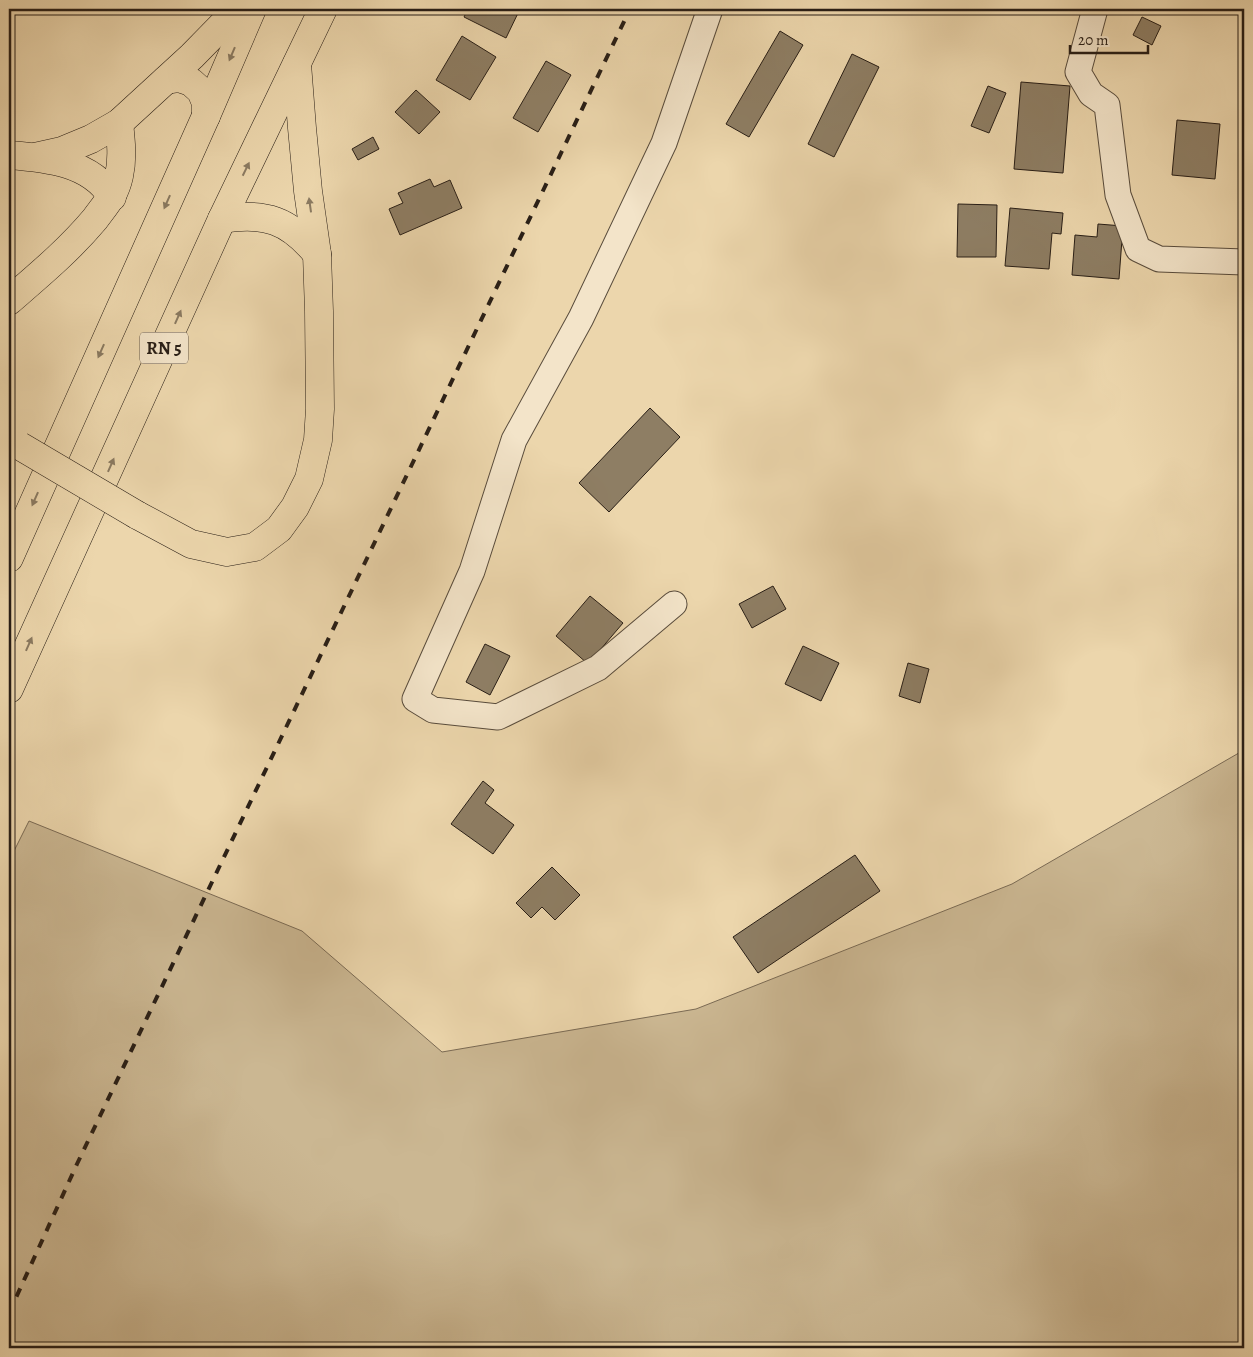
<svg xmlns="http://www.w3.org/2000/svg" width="1253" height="1357" font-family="Alegreya,serif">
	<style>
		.green { fill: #cbb792; stroke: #7a6a54 }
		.building { fill: #8e7e64; stroke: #281e16 }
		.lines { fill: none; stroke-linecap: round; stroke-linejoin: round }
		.minor-casing { stroke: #594c3c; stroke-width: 27 }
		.major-casing { stroke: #281e16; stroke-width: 29 }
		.highway-casing { stroke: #281e16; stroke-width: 29 }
		.minor { stroke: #f3e4c9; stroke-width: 25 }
		.major { stroke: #ecd6ac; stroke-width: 28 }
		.highway { stroke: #ecd6ac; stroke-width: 28 }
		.rail { stroke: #281e16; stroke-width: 4; stroke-dasharray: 9 9; stroke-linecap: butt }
		.major-bridge-casing { stroke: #281e16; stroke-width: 29; stroke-linecap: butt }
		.major-bridge { stroke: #ecd6ac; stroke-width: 28 }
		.oneway { fill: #8a7a61 }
		.labels { text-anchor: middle; stroke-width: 4.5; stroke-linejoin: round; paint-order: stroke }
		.shield { fill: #f3e4c9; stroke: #65594c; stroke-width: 1 }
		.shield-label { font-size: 18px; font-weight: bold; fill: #281e16 }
	</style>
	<rect width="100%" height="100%" fill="#ecd6ac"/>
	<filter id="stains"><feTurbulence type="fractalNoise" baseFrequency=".004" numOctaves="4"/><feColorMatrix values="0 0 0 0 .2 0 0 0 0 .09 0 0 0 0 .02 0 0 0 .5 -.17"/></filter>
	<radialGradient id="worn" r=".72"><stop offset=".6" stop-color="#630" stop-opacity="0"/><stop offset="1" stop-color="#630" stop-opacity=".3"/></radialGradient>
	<!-- green -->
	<polygon class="green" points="1244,750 1244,1348 9,1348 9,861 29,821 302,931 442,1052 696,1009 1012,884"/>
	<!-- building -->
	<g class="building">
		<polygon points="468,9 520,9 506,38 464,17"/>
		<polygon points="1142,17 1161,26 1152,45 1133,35"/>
		<polygon points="780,31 803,45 749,137 726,124"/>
		<polygon points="462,36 496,57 470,100 436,80"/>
		<polygon points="852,54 879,67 834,157 808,144"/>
		<polygon points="546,61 571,75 538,132 513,118"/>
		<polygon points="1021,82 1070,86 1063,173 1014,169"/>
		<polygon points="988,86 1006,93 989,133 971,126"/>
		<polygon points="416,90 440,112 419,134 395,112"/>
		<polygon points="1177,120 1220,124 1215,179 1172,175"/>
		<polygon points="373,137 379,149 358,160 352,149"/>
		<polygon points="430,179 434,187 450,180 462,208 400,235 389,209 403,203 398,193"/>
		<polygon points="958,204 997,205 996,257 957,257"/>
		<polygon points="1010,208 1063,213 1061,234 1052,233 1049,269 1005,266"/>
		<polygon points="1098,224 1123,226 1119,279 1072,275 1075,235 1097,237"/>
		<polygon points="650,408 680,437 609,512 579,483"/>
		<polygon points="773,586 786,609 752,628 739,604"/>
		<polygon points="590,596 623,623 588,664 556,636"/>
		<polygon points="485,644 510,656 490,695 466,682"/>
		<polygon points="803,646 839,663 821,701 785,684"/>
		<polygon points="908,663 929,669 920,703 899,696"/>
		<polygon points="483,781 494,790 485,803 514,825 493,854 451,824"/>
		<polygon points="855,855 880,891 758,973 733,937"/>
		<polygon points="552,867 580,895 555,920 542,907 531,918 516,903"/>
	</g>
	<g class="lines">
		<defs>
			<g id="minor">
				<polyline points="1095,9 1078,72 1091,94 1107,105 1118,195 1138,249 1159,259 1244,262"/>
				<polyline points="674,604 598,668 498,717 433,710 415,699 472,571 514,440 581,318 664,143 710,9"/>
			</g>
			<g id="major">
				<polyline points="166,80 179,78 191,82 201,91 206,103 206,116"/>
				<path d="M9,155C46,158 91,162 112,197"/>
				<polyline points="35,157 62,151 91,139 119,123 192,56 238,9"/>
				<path d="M222,219C265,212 289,220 317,254"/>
				<path d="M9,301C39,275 69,250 95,219C106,204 115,195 119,176C123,158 121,141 119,123"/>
				<polyline points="137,515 191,544 227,552 255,547 279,529 295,507 309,479 318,440 320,409 319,311 317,254 308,191 302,128 297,64"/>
			</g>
			<g id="highway">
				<polyline points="9,558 206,116 252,9"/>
				<polyline points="9,689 222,219 323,9"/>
			</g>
		</defs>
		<!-- minor casing -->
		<use href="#minor" class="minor-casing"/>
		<!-- major casing -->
		<use href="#major" class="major-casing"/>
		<!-- highway casing -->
		<use href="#highway" class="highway-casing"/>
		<!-- minor -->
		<use href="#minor" class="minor"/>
		<!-- major -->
		<use href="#major" class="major"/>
		<!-- highway -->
		<use href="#highway" class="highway"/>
		<!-- rail -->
		<polyline class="rail" points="9,1313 77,1164 630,9"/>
		<defs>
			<polyline id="major-bridge" points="20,446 137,515"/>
		</defs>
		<!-- major-bridge casing -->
		<use href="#major-bridge" class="major-bridge-casing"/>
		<!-- major-bridge -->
		<use href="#major-bridge" class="major-bridge"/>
	</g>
	<!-- one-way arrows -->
	<defs><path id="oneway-solid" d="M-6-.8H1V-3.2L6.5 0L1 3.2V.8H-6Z" transform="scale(1.25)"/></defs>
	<g class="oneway">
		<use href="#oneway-solid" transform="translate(232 54) rotate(113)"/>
		<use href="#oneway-solid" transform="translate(246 169) rotate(-64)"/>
		<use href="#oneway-solid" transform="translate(167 202) rotate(114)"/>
		<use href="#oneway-solid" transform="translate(310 205) rotate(-98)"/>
		<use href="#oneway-solid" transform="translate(178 317) rotate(-66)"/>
		<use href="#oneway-solid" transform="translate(101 351) rotate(114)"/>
		<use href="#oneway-solid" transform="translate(111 465) rotate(-66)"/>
		<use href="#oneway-solid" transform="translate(35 499) rotate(114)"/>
		<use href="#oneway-solid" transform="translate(29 644) rotate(-66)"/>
	</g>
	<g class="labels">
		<!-- shield labels -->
		<rect class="shield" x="140" y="332.5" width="48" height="31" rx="4"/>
		<g class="shield-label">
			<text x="164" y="354">RN 5</text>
		</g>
	</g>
	<!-- margin -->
	<rect width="1253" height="1357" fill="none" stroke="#ecd6ac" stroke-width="30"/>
	<rect x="10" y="10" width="1233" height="1337" fill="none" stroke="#281e16" stroke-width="2.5"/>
	<rect x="15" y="15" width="1223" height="1327" fill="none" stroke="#281e16"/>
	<!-- scale -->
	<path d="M1070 45v8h78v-8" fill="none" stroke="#281e16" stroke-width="2.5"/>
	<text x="1078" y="45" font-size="15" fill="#281e16" stroke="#f3e4c9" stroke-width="4" paint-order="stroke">20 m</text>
	<rect width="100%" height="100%" filter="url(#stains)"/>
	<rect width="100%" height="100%" fill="url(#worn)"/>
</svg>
